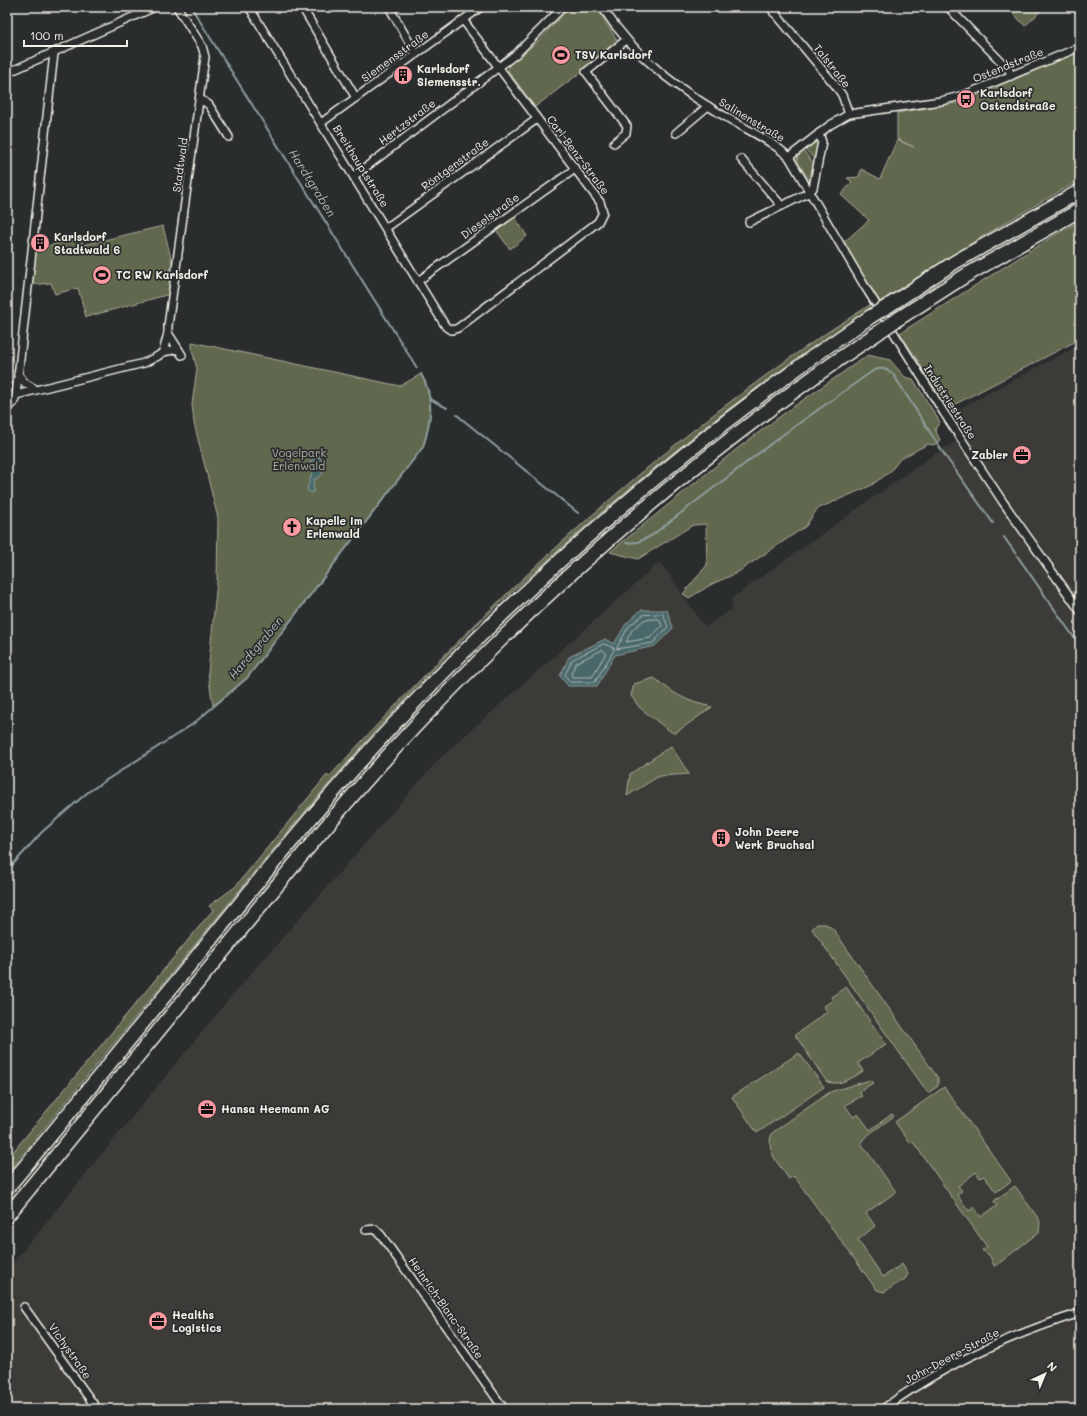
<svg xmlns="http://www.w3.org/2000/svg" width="1087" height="1416" font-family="Mali,sans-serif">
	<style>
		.built { fill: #3d3a38 }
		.green { fill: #60674d; stroke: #aaac9a }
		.water { fill: #49676b; stroke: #8d9e9d }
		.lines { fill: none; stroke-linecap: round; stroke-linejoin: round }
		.shore { stroke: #b0bab6; stroke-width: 1 }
		.stream { stroke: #8d9e9d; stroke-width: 2 }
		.street-casing { stroke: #f4f1e8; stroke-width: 10 }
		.highway-casing { stroke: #f4f1e8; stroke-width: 16 }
		.street { stroke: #2a2d2e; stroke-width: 7 }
		.highway { stroke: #2a2d2e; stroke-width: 13 }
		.highway-bridge-casing { stroke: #f4f1e8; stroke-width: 16; stroke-linecap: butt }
		.highway-bridge { stroke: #2a2d2e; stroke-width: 13 }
		.labels { text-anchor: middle; stroke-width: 3.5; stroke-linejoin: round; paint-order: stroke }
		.poi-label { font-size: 11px; font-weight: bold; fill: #f4f1e8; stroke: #2a2d2e; text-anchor: start }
		.street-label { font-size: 11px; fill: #f4f1e8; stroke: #2a2d2e }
		.park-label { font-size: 11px; fill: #b1b3a2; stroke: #2a2d2e }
		.water-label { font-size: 12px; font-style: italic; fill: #b0bab6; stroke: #2a2d2e }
	</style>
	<rect width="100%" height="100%" fill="#2a2d2e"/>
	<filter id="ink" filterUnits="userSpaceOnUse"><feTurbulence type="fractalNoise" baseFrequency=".025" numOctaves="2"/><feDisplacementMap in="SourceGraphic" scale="8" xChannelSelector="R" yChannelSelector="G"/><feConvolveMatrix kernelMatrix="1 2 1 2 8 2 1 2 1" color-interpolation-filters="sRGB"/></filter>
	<g filter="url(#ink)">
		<!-- built -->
		<polygon class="built" points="1080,345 1080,1409 7,1409 7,1270 228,1000 439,759 660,562 705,627 732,609 732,598 933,455 966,435 951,413"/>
		<!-- green -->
		<g class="green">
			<polygon points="570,7 596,7 617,40 585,69 535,107 508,71 509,65 538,41"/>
			<polygon points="1007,7 1045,7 1025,26"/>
			<path d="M1080,47V180C889,286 712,411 550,558C517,587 484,617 453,649C354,749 265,858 176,968C120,1036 63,1105 7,1174V1159L213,910L209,906L235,887L327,775L329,777C449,645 577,520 718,411C750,387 783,362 816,340C836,326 857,314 877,300L844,242L869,220L841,195L852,182L847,178L859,177L861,169L880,179L897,140L914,147L897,139V113L957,103L964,95Z"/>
			<polygon points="816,140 818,142 815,160 805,149"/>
			<polygon points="803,150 814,164 811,183 797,161 798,156"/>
			<polygon points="514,216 527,236 510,249 496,230"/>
			<polygon points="1080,221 1080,339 948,408 900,333 1058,233"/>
			<polygon points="163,226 173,266 170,294 86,317 78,288 55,294 51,283 31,285 35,249 81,238 83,245"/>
			<path d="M192,342L400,386L421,374C434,398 431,422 423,447L247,678L213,706L208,673L217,581L218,518L194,423L192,404L197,369L192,350Z"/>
			<polygon points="868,355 890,360 905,377 913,379 940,422 935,429 940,440 934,445 928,444 900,459 890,472 870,486 817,509 806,526 735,574 712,584 689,598 683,594 707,565 706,524 693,525 638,559 610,552 738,448 790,409"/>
			<path d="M654,678C676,695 685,701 712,707L675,733L671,732L640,708L631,696L634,684Z"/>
			<polygon points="671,746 689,774 659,776 627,796 630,774"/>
			<polygon points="817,924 826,924 833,929 938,1078 938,1086 928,1093 812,929"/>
			<path d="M846,987L886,1044L858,1063L863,1071C853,1078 840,1086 827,1082L795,1035L827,1012L824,1006L833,1000L831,997Z"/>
			<polygon points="799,1053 824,1087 757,1133 732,1097"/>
			<path d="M870,1080L873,1083L859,1092L862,1096L845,1105L853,1117L858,1114L870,1130L892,1114L894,1116L864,1138L861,1143L896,1192L866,1213L875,1226L858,1240L883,1277L902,1264L908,1274L905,1279L884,1292L877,1290L794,1176L789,1179C779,1164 765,1152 772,1133L830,1092Z"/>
			<polygon points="944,1087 1011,1181 996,1192 984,1176 980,1178 976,1172 958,1186 962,1191 957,1195 969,1211 974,1207 981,1217 997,1206 994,1201 1015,1186 1040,1221 1039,1232 997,1265 994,1266 990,1256 982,1250 987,1247 913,1142 910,1143 895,1122"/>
		</g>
		<!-- water -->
		<g class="water">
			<path d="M319,457C327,464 325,477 314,479L313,485L314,491L311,493L307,490L312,473L310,463L313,459Z"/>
			<polygon points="641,610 667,610 673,628 655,646 615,655 597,686 568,686 560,676 569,657 605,639 614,644 626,624"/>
		</g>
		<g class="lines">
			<!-- shore -->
			<g class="shore">
				<polygon points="663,614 668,627 653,643 616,649 629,626 643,615"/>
				<polygon points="659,619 662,626 650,638 626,642 632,630 644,620"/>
				<polygon points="604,644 614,648 614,650 595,682 570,682 565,675 572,660"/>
				<polygon points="603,650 606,653 592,677 572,677 571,674 576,663"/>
			</g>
			<!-- stream -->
			<g class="stream">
				<polyline points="191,7 417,368"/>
				<polyline points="430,399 447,408"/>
				<polyline points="457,415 578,513"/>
				<polyline points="1004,537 1080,646"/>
				<path d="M626,543L638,542L651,536L781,436L874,370C882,368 886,368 893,374L946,457L993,523"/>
				<path d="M7,871L42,832L88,792L193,724L247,678L423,447C431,422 435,397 421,374"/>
			</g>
			<defs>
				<g id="street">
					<polyline points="177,7 202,46 205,57 168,326 168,333 182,355"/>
					<polyline points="249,7 446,327 452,330 458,328 598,222 603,212 600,202 463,20"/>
					<polyline points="302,7 356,98"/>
					<polyline points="389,7 416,54"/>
					<path d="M602,7C636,59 678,89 731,120C751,132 772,141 789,157L864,285L944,413L1003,502L1080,611"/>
					<polyline points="770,7 835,85 842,95 849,114"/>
					<polyline points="948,7 1009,70 1011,76"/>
					<polyline points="774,13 780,7"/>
					<polyline points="7,73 155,7"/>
					<polyline points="200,99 209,105 229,137"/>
					<polyline points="321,123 481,7"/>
					<polyline points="676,133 708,106"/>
					<polyline points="614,143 626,133 627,126 586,72 626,40"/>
					<polyline points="789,157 830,125 849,114 941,101 964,95 1080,47"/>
					<polyline points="741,159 781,205"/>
					<polyline points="354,176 516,54 563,7"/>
					<polyline points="749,222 810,192 813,188 822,142 819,133"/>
					<polyline points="386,228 537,119"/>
					<polyline points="418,281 575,169"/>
					<polyline points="168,333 163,352 178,349"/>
					<polyline points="18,374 25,383 35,389"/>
					<polyline points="16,395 54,53"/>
					<polyline points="7,408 14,402 16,395 144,363 158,356 163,352"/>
					<polyline points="366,1230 375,1229 381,1235 504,1409"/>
					<polyline points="24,1307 97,1409"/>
					<path d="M883,1409C941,1366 1010,1335 1080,1313"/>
				</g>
				<g id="highway">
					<polyline points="888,306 955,262 1080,191"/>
					<polyline points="898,319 965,276 1080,210"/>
					<path d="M7,1188C77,1104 146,1019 215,934C277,858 340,781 408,709C548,562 702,431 870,317"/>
					<path d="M7,1216C77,1130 147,1044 217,959C283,878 349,796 421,720C560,575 712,443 879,332"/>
				</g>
			</defs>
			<!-- street casing -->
			<use href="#street" class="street-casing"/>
			<!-- highway casing -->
			<use href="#highway" class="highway-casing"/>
			<!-- street -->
			<use href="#street" class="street"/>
			<!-- highway -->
			<use href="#highway" class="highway"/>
			<defs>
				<g id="highway-bridge">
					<polyline points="870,317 888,306"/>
					<polyline points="879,332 898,319"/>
				</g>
			</defs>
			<!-- highway-bridge casing -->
			<use href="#highway-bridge" class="highway-bridge-casing"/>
			<!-- highway-bridge -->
			<use href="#highway-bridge" class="highway-bridge"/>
		</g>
	</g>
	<!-- icons -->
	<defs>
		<symbol id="stadium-disc" viewBox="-11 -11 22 22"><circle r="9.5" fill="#ff9aa2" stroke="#2a2d2e"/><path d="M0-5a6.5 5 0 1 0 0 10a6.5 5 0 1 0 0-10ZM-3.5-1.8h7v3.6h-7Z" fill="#111"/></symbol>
		<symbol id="building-disc" viewBox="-11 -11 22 22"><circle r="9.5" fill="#ff9aa2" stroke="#2a2d2e"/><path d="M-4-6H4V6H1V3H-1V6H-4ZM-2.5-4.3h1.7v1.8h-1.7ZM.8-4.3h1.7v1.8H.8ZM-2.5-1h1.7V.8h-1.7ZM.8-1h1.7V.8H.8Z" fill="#111"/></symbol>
		<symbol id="bus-disc" viewBox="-11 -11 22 22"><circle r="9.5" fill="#ff9aa2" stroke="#2a2d2e"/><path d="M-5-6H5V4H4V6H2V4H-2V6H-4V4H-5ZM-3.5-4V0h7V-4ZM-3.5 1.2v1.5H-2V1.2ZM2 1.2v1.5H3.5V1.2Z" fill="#111"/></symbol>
		<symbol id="office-disc" viewBox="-11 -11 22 22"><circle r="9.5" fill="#ff9aa2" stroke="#2a2d2e"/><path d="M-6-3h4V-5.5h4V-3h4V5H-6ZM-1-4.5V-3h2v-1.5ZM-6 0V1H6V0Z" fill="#111"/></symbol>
		<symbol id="church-disc" viewBox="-11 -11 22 22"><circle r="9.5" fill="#ff9aa2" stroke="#2a2d2e"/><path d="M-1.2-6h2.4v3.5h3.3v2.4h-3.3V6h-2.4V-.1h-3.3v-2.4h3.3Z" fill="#111"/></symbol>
	</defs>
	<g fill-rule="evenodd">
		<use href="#stadium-disc" x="550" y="44" width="22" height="22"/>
		<use href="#building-disc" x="392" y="64" width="22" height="22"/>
		<use href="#bus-disc" x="955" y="88" width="22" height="22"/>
		<use href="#building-disc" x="29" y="232" width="22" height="22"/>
		<use href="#stadium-disc" x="91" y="264" width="22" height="22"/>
		<use href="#office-disc" x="1011" y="444" width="22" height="22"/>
		<use href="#church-disc" x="281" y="516" width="22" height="22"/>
		<use href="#building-disc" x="710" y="827" width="22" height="22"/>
		<use href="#office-disc" x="196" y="1098" width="22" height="22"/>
		<use href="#office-disc" x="147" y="1310" width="22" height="22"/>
	</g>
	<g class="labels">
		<!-- poi labels -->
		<g class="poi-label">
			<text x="575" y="59">TSV Karlsdorf</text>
			<text x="417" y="73">Karlsdorf<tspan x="417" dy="13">Siemensstr.</tspan></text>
			<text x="980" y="97">Karlsdorf<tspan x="980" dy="13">Ostendstraße</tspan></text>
			<text x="54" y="241">Karlsdorf<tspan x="54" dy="13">Stadtwald 6</tspan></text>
			<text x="116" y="279">TC RW Karlsdorf</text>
			<text x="1008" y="459" text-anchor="end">Zabler</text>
			<text x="306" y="525">Kapelle im<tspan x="306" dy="13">Erlenwald</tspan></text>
			<text x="735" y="836">John Deere<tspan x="735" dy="13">Werk Bruchsal</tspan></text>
			<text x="221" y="1113">Hansa Heemann AG</text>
			<text x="172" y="1319">Healths<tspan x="172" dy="13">Logistics</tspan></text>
		</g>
		<!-- street labels -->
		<g class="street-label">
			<text transform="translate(395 56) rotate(-36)" y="4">Siemensstraße</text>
			<text transform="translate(1008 65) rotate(-22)" y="4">Ostendstraße</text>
			<text transform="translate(832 66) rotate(52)" y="4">Talstraße</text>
			<text transform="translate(752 120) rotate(31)" y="4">Salinenstraße</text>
			<text transform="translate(407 122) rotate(-37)" y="4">Hertzstraße</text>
			<text transform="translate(578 155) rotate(53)" y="4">Carl-Benz-Straße</text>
			<text transform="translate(455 164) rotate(-36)" y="4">Röntgenstraße</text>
			<text transform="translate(180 165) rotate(-82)" y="4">Stadtwald</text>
			<text transform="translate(361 166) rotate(58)" y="4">Breithauptstraße</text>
			<text transform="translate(490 216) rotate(-36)" y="4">Dieselstraße</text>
			<text transform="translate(950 402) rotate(57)" y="4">Industriestraße</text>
			<text transform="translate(446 1308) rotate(55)" y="4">Heinrich-Blanc-Straße</text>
			<text transform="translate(70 1351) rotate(55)" y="4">Vichystraße</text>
			<text transform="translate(952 1356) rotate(-28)" y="4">John-Deere-Straße</text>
		</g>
		<!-- park labels -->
		<g class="park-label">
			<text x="299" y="457">Vogelpark<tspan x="299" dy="13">Erlenwald</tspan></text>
		</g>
		<!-- water labels -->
		<g class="water-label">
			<text transform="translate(312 183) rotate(58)" y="4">Hardtgraben</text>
			<text transform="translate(256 648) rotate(-50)" y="4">Hardtgraben</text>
		</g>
	</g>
	<!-- margin -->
	<rect width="1087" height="1416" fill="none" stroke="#2a2d2e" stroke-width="24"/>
	<rect x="12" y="12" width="1063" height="1392" fill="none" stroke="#f4f1e8" stroke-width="1.5" filter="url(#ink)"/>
	<!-- north arrow -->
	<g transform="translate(1045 1374) rotate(44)" stroke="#2a2d2e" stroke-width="3" paint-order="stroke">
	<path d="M0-3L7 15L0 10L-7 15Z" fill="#f4f1e8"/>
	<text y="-6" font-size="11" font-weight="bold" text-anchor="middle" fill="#f4f1e8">N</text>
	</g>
	<!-- scale -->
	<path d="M24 40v6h103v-6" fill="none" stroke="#f4f1e8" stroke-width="2"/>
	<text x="30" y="40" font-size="12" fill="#f4f1e8" stroke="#2a2d2e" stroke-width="3" paint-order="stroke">100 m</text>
</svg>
